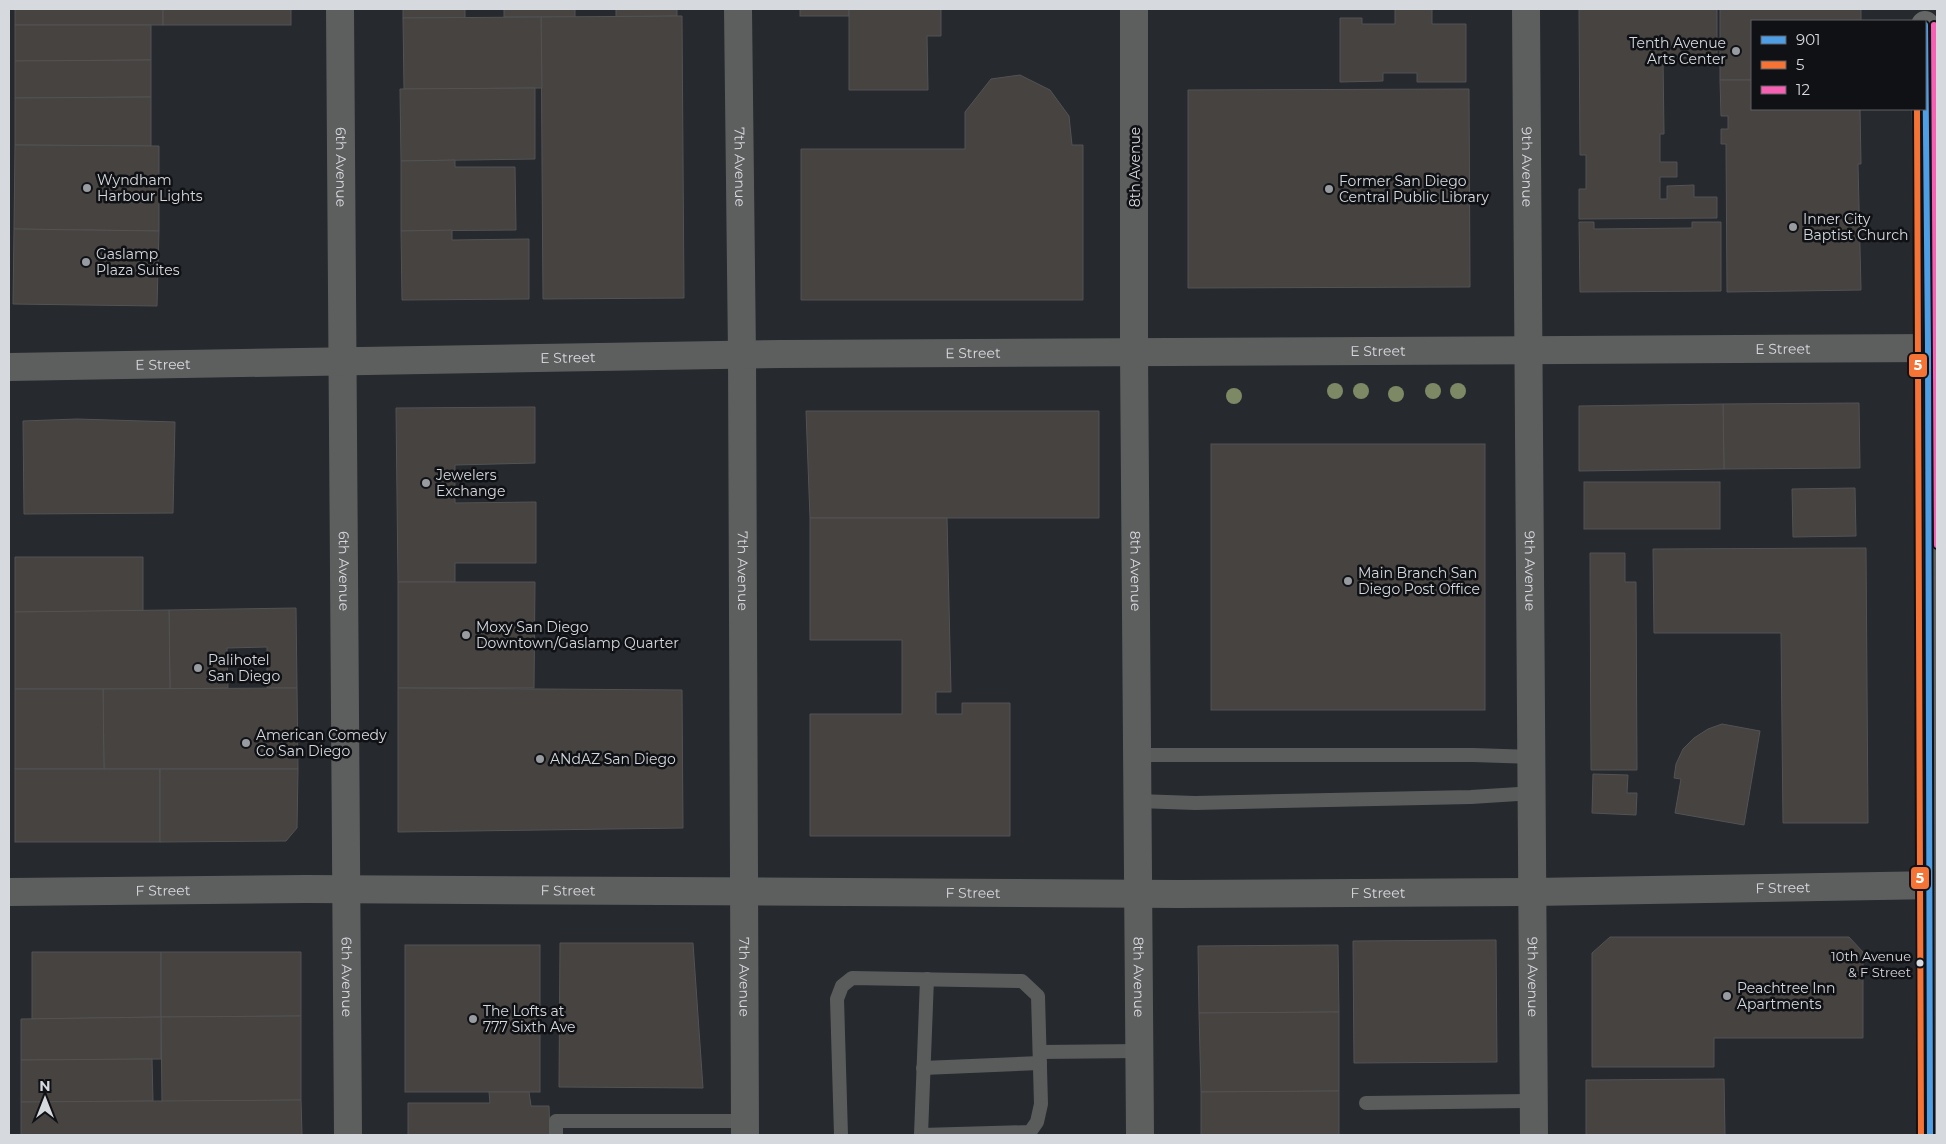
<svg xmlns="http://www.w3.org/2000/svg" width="1946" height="1144" font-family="Montserrat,sans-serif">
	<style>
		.building { fill: #464340; stroke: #535354 }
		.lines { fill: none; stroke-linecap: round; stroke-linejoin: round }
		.lane { stroke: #5a5c5b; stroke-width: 14 }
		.secondary { stroke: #5d5f5e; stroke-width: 28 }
		.primary { stroke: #656666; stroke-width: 28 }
		.bus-1-casing { stroke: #0f1115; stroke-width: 10 }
		.bus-2-casing { stroke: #0f1115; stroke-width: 10 }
		.bus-3-casing { stroke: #0f1115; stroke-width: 10 }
		.bus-1 { stroke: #4d9ee5; stroke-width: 6 }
		.bus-2 { stroke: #f57335; stroke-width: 6 }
		.bus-3 { stroke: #f860b3; stroke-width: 6 }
		.tree { fill: #7d8965 }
		.poi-dot { fill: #989ba0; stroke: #0f1115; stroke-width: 2 }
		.bus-dot { fill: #d6d9de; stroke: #0f1115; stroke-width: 2 }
		.labels { text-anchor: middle; stroke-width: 5; stroke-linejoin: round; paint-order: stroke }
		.bus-label { font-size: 13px; fill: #d6d9de; stroke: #0f1115; text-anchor: end }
		.poi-label { font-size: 14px; fill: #d6d9de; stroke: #0f1115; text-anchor: start }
		.street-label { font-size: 14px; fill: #d6d9de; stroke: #0f1115 }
		.line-badge { stroke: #0f1115; stroke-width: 2 }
		.badge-label { font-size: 14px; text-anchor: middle; font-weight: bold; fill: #fff }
	</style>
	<rect width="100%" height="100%" fill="#26292d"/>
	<!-- building -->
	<g class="building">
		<rect x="15" y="9" width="148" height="16"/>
		<rect x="163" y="9" width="128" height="16"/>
		<rect x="403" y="9" width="62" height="9"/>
		<rect x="504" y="9" width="71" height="8"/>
		<polygon points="616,9 677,9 677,16 616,17"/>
		<rect x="800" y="9" width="49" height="7"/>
		<polygon points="849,9 941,9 941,36 927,36 928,90 849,90"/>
		<polygon points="1395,9 1432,9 1432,24 1466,24 1466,82 1417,82 1417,73 1383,73 1383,81 1340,82 1340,18 1362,18 1362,24 1395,24"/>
		<polygon points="1579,9 1717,9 1717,58 1663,58 1664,134 1660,134 1660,162 1677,162 1677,177 1660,177 1660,199 1667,199 1667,186 1694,185 1694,197 1717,197 1717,218 1579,219 1579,189 1586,189 1586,155 1580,155"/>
		<polygon points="1720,9 1861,9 1861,21 1752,21 1752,80 1720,80"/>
		<polygon points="682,16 684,298 543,299 541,17"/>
		<polygon points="541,17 542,88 404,89 403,18"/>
		<polygon points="15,25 151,25 151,60 15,61"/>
		<polygon points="151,60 151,97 15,98 15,61"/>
		<polygon points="1020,75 1050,90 1069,116 1072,145 1083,145 1083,300 801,300 801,149 965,149 965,112 991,79"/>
		<polygon points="1720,80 1752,80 1752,109 1860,109 1861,164 1858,164 1861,290 1727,292 1726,144 1721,144 1721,129 1728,129 1728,116 1721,116"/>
		<polygon points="535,88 535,159 401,161 400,89"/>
		<polygon points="1469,89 1470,287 1188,288 1188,90"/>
		<polygon points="151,97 151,146 15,145 15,98"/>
		<polygon points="15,145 159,146 159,231 14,229"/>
		<polygon points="455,160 455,167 515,167 516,230 401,231 401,161"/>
		<polygon points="1579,222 1594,222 1594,229 1692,228 1692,222 1721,222 1721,291 1580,292"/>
		<polygon points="14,229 159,231 157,306 13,304"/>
		<polygon points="452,230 452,240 529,239 529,299 402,300 401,231"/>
		<polygon points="1859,403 1860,468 1724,469 1723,404"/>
		<polygon points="1723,404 1724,469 1579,471 1579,406"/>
		<polygon points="535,407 535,463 455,465 455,503 536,502 536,563 455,563 455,582 398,582 396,408"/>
		<polygon points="806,411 1099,411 1099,518 810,518"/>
		<polygon points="77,419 175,422 173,513 24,514 23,421"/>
		<rect x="1211" y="444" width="274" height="266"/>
		<rect x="1584" y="482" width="136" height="47"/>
		<polygon points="1855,488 1856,536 1793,537 1792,489"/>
		<polygon points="810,518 947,518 951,692 936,692 936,714 962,714 962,703 1010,703 1010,836 810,836 810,714 902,714 902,640 810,640"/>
		<polygon points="1866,548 1868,823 1783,823 1781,633 1654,633 1653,549"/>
		<polygon points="1590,553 1625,553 1625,582 1636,582 1637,770 1591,770"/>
		<polygon points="15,557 143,557 143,611 15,612"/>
		<polygon points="398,582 535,582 534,688 398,688"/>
		<polygon points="296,608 297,688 267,688 267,647 227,648 228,688 170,689 169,610"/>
		<polygon points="169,610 170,689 15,689 15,612"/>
		<polygon points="297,688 298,769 104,769 103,689"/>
		<polygon points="398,688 682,690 683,828 398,832"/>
		<polygon points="15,689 103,689 104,769 15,769"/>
		<polygon points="1722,724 1760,731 1744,825 1675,813 1681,779 1674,778 1676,764 1683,749 1694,738 1708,729"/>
		<rect x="15" y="769" width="145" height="73"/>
		<polygon points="160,769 298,769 297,828 286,841 160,842"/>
		<polygon points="1593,774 1628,775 1627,793 1637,793 1636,815 1592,813"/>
		<polygon points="1610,937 1849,937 1863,952 1863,1038 1714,1038 1714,1067 1592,1067 1592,953"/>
		<polygon points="1496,940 1497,1062 1354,1063 1353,941"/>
		<polygon points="560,943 693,943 703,1088 559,1087"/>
		<rect x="405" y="945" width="135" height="147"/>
		<polygon points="1338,945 1339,1012 1199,1013 1198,946"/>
		<polygon points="32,952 161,952 161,1017 32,1019"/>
		<polygon points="161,952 301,952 301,1016 161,1017"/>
		<polygon points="1339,1012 1339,1091 1201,1092 1199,1013"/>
		<polygon points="301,1016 301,1100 162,1102 161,1017"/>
		<polygon points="161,1017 161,1059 21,1060 21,1019"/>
		<polygon points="152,1059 153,1101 21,1102 21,1060"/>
		<polygon points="1724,1079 1725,1135 1586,1135 1586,1080"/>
		<polygon points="1339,1091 1339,1135 1201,1135 1201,1092"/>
		<polygon points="489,1092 529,1092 531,1106 549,1106 550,1135 408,1135 408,1103 490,1103"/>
		<polygon points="301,1100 302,1135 21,1135 21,1102"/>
	</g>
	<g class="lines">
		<!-- lane -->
		<g class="lane">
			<polyline points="1137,755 1473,755 1532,757"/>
			<polyline points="1138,801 1195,803 1471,797 1533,793"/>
			<polyline points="1040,1052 1139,1051"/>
			<polyline points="923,1068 1040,1063"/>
			<polyline points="1366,1103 1534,1101"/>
			<polyline points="556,1135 556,1121 745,1121"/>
			<polyline points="841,1135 837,999 842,986 852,978 1022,981 1038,996 1041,1104 1037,1122 1030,1132 921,1135"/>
			<polyline points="921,1135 927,979"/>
		</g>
		<!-- secondary -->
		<g class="secondary">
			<path id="s1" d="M340,9L348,1135"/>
			<path id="s2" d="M738,9L742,355L745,1135"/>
			<path id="s3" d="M1134,9V353L1140,1135"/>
			<path id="s4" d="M1526,9L1534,1135"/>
			<path id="s5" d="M9,367L781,354L1937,348"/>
			<path id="s6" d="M9,892L306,889L1179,894L1533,892L1937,885"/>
		</g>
		<!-- primary -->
		<polyline class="primary" points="1925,25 1928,348 1930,1135"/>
		<defs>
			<polyline id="bus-1" points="1925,25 1928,348 1930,1135"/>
			<polyline id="bus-2" points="1917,109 1921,1135"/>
			<polyline id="bus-3" points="1934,25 1937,545"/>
		</defs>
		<!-- bus-1 casing -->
		<use href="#bus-1" class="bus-1-casing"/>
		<!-- bus-2 casing -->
		<use href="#bus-2" class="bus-2-casing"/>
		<!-- bus-3 casing -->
		<use href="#bus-3" class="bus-3-casing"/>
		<!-- bus-1 -->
		<use href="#bus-1" class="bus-1"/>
		<!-- bus-2 -->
		<use href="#bus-2" class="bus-2"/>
		<!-- bus-3 -->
		<use href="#bus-3" class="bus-3"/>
	</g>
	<!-- trees -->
	<g class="tree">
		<circle cx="1335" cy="391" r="8"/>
		<circle cx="1361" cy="391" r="8"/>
		<circle cx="1433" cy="391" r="8"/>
		<circle cx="1458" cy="391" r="8"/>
		<circle cx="1396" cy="394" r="8"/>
		<circle cx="1234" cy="396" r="8"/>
	</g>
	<!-- markers -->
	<g class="poi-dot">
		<circle cx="1736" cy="51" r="5"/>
		<circle cx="87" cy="188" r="5"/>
		<circle cx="1329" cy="189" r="5"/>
		<circle cx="1793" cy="227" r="5"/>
		<circle cx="86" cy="262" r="5"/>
		<circle cx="426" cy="483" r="5"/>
		<circle cx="1348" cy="581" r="5"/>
		<circle cx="466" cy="635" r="5"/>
		<circle cx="198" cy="668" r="5"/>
		<circle cx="246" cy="743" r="5"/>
		<circle cx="540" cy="759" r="5"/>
		<circle cx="1727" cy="996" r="5"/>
		<circle cx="473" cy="1019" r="5"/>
	</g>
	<circle class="bus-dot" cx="1920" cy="963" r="4.5"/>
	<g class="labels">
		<!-- bus labels -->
		<g class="bus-label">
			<text x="1911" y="961">10th Avenue<tspan x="1911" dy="16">&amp; F Street</tspan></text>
		</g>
		<!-- poi labels -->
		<g class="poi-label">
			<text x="1726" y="48" text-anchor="end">Tenth Avenue<tspan x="1726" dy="16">Arts Center</tspan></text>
			<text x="97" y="185">Wyndham<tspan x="97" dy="16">Harbour Lights</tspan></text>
			<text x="1339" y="186">Former San Diego<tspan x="1339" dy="16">Central Public Library</tspan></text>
			<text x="1803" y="224">Inner City<tspan x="1803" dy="16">Baptist Church</tspan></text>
			<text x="96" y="259">Gaslamp<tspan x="96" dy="16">Plaza Suites</tspan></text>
			<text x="436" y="480">Jewelers<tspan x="436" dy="16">Exchange</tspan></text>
			<text x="1358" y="578">Main Branch San<tspan x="1358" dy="16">Diego Post Office</tspan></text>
			<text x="476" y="632">Moxy San Diego<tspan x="476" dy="16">Downtown/Gaslamp Quarter</tspan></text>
			<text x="208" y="665">Palihotel<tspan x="208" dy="16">San Diego</tspan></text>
			<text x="256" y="740">American Comedy<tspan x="256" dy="16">Co San Diego</tspan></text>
			<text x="550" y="764">ANdAZ San Diego</text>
			<text x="1737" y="993">Peachtree Inn<tspan x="1737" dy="16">Apartments</tspan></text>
			<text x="483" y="1016">The Lofts at<tspan x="483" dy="16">777 Sixth Ave</tspan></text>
		</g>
		<!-- street labels -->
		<g class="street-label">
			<text dy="5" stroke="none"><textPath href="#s1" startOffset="158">6th Avenue</textPath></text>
			<text dy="5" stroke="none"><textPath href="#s2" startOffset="158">7th Avenue</textPath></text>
			<text transform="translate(1135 167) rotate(-90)" y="5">8th Avenue</text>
			<text dy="5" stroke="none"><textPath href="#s4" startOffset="158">9th Avenue</textPath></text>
			<text dy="5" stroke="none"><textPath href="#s5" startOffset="1774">E Street</textPath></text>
			<text dy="5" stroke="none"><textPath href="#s5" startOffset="1369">E Street</textPath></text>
			<text dy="5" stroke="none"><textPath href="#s5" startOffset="964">E Street</textPath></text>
			<text dy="5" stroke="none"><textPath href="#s5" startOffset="559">E Street</textPath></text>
			<text dy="5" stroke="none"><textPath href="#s5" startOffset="154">E Street</textPath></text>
			<text dy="5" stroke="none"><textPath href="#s1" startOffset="562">6th Avenue</textPath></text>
			<text dy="5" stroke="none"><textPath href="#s2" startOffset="562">7th Avenue</textPath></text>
			<text dy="5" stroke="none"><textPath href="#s3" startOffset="562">8th Avenue</textPath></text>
			<text dy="5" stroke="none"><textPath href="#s4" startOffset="562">9th Avenue</textPath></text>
			<text dy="5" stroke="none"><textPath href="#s6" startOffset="1774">F Street</textPath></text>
			<text dy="5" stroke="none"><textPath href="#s6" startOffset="154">F Street</textPath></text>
			<text dy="5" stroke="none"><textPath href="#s6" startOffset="559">F Street</textPath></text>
			<text dy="5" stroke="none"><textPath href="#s6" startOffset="964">F Street</textPath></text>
			<text dy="5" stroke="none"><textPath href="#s6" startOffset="1369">F Street</textPath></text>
			<text dy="5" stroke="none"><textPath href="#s1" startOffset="968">6th Avenue</textPath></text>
			<text dy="5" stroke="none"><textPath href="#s2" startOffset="968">7th Avenue</textPath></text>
			<text dy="5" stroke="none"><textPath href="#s3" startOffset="968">8th Avenue</textPath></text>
			<text dy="5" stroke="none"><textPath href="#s4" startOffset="968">9th Avenue</textPath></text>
		</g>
	</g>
	<g class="line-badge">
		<rect x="1908" y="353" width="20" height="25" rx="5" fill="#f57335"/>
		<rect x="1910" y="866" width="20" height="24" rx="5" fill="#f57335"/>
	</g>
	<g class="badge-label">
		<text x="1918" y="370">5</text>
		<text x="1920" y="883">5</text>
	</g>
	<!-- border -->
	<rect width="1946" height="1144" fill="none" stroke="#d6d9de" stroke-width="20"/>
	<!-- legend -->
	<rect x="1751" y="20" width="175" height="90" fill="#0f1115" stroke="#5f6165"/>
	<rect x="1761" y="36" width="25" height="8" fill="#4d9ee5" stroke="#5f6165"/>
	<text x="1796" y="45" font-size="15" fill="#d6d9de">901</text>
	<rect x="1761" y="61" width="25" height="8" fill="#f57335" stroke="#5f6165"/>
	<text x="1796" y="70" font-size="15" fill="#d6d9de">5</text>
	<rect x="1761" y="86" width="25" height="8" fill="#f860b3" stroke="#5f6165"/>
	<text x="1796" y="95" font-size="15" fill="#d6d9de">12</text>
	<!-- north arrow -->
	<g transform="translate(45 1099)" stroke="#0f1115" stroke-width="4" paint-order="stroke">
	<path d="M0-4L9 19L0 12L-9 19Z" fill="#d6d9de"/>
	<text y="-8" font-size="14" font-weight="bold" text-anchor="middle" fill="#d6d9de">N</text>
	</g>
</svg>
